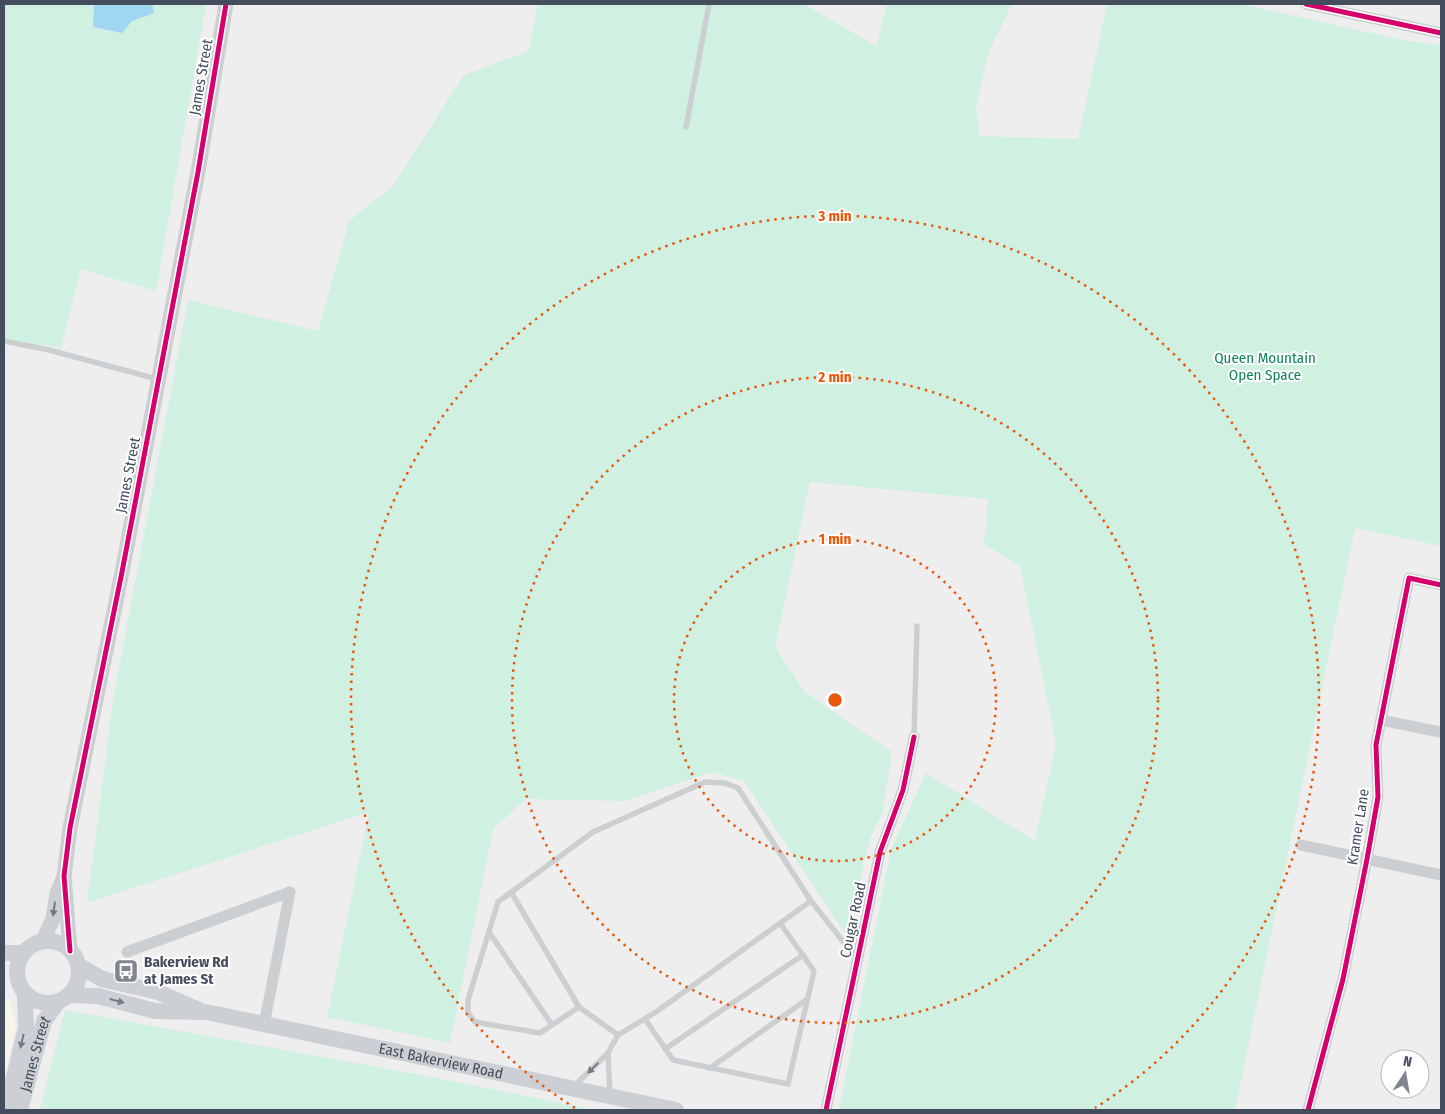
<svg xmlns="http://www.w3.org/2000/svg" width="1445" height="1114" font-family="'Fira Sans Condensed',sans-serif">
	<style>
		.commercial { fill: #f7f5e8 }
		.green { fill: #d0f0e1 }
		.water { fill: #a1d6f2 }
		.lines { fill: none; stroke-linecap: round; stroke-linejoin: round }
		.service { stroke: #cccfd2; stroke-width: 5.5 }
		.minor { stroke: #cccfd2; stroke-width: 11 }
		.tertiary { stroke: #cccfd2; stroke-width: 15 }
		.secondary { stroke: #cccfd4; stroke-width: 16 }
		.cycleway-casing { stroke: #fff; stroke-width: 8 }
		.cycleway { stroke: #d6006c; stroke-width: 5 }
		.oneway { fill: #747a85 }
		.oneway2 { fill: #747a86 }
		.ring { fill: none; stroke: #e8590c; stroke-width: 2.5; stroke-dasharray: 2.5 5 }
		.labels { text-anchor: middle; stroke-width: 4; stroke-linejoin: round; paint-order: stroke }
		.street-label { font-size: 15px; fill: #444d5c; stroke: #fff }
		.park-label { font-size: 15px; fill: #0f845a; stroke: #fff }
		.poi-label { font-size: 15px; font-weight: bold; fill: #444d5c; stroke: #fff; text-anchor: start }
		.centre { fill: #e8590c; stroke: #fff; stroke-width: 2.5 }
		.ring-label { font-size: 15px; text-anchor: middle; font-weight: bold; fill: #e8590c; stroke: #fff; stroke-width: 4; stroke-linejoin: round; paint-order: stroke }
	</style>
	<rect width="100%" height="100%" fill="#efeeee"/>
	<!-- commercial -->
	<polygon class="commercial" points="4,997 10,1001 16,1024 4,1080"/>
	<!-- green -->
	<g class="green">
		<polygon points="4,4 206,4 156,291 81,269 61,348 4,339"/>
		<polygon points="538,4 804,4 876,46 887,4 1012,4 989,51 976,107 980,136 1078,139 1107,4 1241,4 1407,41 1441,45 1441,546 1355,528 1235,1110 839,1110 891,849 926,773 1035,841 1056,743 1020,566 984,544 988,499 810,482 775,647 805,692 892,752 883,810 869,842 846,935 744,781 713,772 625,801 526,799 493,829 450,1043 327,1017 369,812 87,903 113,700 188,300 318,331 349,221 392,187 464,75 529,51"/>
		<polygon points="65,1010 427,1076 596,1110 40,1110"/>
	</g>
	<!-- water -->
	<polygon class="water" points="94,4 152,4 154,13 132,21 122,33 93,27"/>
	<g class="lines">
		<!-- service -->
		<g class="service">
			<polyline points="686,127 709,4"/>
			<polyline points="4,341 49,350 157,379"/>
			<polyline points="914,737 917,626"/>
			<polyline points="511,892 579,1007"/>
			<polyline points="489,932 552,1025"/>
			<polyline points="645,1019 673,1060 788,1084 814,971 780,923"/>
			<polyline points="618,1035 579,1007 540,1033 475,1022 468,1013 468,1000 498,902 593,832 705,782 725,783 738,788 811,901"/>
			<polyline points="665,1049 803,955"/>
			<polyline points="608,1053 618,1035 656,1012 811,901 857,959"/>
			<polyline points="710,1068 806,1000"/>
			<polyline points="574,1086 608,1053 610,1095"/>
		</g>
		<!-- minor -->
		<g class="minor">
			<polyline points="1306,4 1441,33"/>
			<polyline points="1381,720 1440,732"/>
			<polyline points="1301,845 1441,875"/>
			<polyline points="127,952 290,892"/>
			<polyline points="264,1025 290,892"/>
			<polyline points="826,1110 880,852 903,790 914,737"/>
			<polyline points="1308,1110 1343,979 1367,859 1378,797 1376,745 1409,578 1441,585"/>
		</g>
		<!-- tertiary -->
		<g class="tertiary">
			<polyline points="42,942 53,919 57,893 64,877"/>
			<polyline points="70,951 64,876 70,828 122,572 198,172 226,4"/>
		</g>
		<!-- secondary -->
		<g class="secondary">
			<circle cx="48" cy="972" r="31"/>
			<polyline points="4,953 24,953"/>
			<polyline points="78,965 102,979 158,992 197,1009"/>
			<path id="s1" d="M69,995L98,996L155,1011L206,1012L676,1110"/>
			<polyline points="6,1110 26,1027 25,993"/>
			<path id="s2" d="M20,1110L44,1021L58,1002"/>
		</g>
		<defs>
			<g id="cycleway">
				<polyline points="1306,4 1441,33"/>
				<polyline points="70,951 64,876 70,828 122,572 198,172 226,4"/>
				<polyline points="826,1110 880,852 903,790 914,737"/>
				<polyline points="1308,1110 1343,979 1367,859 1378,797 1376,745 1409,578 1441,585"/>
			</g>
		</defs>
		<!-- cycleway casing -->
		<use href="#cycleway" class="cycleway-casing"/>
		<!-- cycleway -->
		<use href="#cycleway" class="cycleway"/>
	</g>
	<!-- one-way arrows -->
	<defs><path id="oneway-solid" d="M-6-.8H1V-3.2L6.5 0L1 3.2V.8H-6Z" transform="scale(1.25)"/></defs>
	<g class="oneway">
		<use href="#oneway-solid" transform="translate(54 909) rotate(98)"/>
		<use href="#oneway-solid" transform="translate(593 1068) rotate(136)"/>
	</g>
	<g class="oneway2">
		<use href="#oneway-solid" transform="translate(117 1001) rotate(15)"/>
		<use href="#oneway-solid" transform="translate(22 1041) rotate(103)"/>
	</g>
	<!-- distance rings -->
	<g class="ring">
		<circle cx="835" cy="700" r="161"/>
		<circle cx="835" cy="700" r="323"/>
		<path d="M575 1108A484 484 0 1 1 1095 1108"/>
	</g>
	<!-- icons -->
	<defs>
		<symbol id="bus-square" viewBox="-11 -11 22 22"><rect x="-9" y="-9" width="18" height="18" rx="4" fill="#80858f" stroke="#fff"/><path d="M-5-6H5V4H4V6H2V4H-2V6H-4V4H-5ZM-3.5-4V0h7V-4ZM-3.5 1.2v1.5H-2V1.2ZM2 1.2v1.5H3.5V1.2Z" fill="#fff"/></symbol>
	</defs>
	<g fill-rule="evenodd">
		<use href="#bus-square" x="112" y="957" width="28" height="28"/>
	</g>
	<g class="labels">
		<!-- street labels -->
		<g class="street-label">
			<text transform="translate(201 77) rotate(-80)" y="5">James Street</text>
			<text transform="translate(128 475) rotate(-79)" y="5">James Street</text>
			<text transform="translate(1358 827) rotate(-81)" y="5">Kramer Lane</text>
			<text transform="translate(853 920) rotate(-78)" y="5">Cougar Road</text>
			<text dy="5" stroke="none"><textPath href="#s2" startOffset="58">James Street</textPath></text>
			<text dy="5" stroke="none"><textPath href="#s1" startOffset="379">East Bakerview Road</textPath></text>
		</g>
		<!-- park labels -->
		<g class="park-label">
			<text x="1265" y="363">Queen Mountain<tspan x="1265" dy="17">Open Space</tspan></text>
		</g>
		<!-- poi labels -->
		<g class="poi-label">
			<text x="144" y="967">Bakerview Rd<tspan x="144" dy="17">at James St</tspan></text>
		</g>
	</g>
	<circle cx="835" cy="700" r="8" class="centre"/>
	<g class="ring-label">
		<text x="835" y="221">3 min</text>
		<text x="835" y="382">2 min</text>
		<text x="835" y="544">1 min</text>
	</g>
	<!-- border -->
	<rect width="1445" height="1114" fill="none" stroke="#444d5c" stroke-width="10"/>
	<!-- north arrow -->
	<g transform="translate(1405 1074) rotate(12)"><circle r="24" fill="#ffffff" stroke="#b4b8be"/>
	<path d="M0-4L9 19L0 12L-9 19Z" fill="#80858f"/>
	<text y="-8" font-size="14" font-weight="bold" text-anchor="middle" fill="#444d5c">N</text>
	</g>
</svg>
